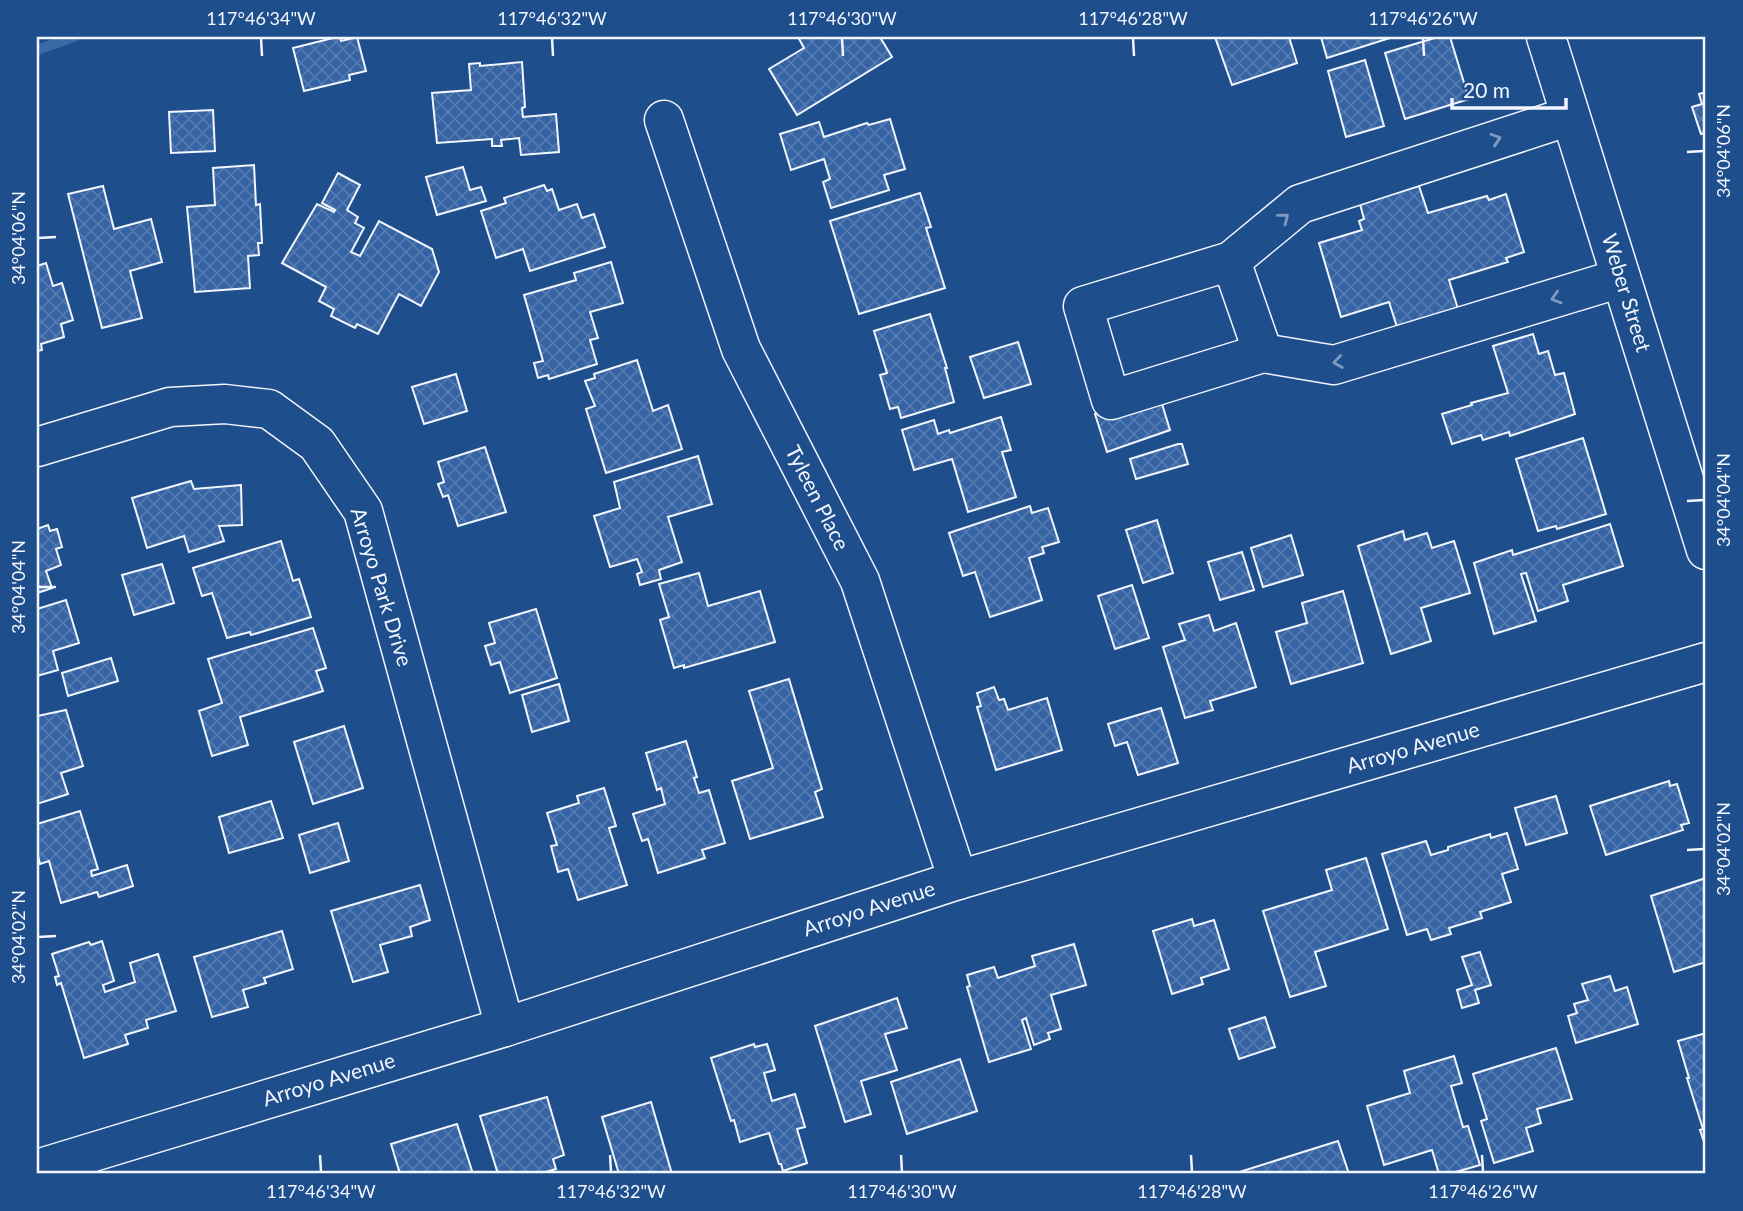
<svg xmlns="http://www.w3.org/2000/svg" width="1743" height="1211" font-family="Lato,sans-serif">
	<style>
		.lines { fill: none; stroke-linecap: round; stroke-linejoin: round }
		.stream { stroke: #3b69a3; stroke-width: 10 }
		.building { fill: url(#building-cross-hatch); stroke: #f2f6ff; stroke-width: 2 }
		.minor-casing { stroke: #f2f6ff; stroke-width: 41 }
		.minor { stroke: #1f4e8c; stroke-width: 38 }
		.oneway { stroke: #7e9ac0 }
		.ticks { fill: none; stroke: #f2f6ff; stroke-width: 2.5 }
		.labels { text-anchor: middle; stroke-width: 5; stroke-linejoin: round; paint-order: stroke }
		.street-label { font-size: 21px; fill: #f2f6ff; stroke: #1f4e8c }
		.neatline { fill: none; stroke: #f2f6ff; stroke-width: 2.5 }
		.ticks-label { font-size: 18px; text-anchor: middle; fill: #f2f6ff }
	</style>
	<defs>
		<pattern id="building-cross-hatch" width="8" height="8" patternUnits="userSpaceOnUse" patternTransform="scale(1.75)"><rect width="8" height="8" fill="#3563a3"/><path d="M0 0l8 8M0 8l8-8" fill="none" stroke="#537ab1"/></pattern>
	</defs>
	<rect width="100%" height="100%" fill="#1f4e8c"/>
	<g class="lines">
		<!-- stream -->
		<polyline class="stream" points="37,50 74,37"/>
	</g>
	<!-- building -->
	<g class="building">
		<polygon points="337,37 340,37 341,41 357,37 366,71 349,75 350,80 304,91 293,48"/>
		<polygon points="798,37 880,37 892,57 797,115 769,69 804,48"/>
		<polygon points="1215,37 1289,37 1297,63 1232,85"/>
		<polygon points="1321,37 1393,37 1327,58"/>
		<polygon points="1438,37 1450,37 1469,99 1405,119 1385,53"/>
		<polygon points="1365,60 1384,126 1346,137 1328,71"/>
		<polygon points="522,62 525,107 522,108 523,117 556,114 559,152 521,155 519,138 501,140 502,146 492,146 492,139 437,143 432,93 471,90 469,64 480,63 480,66"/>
		<polygon points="1706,92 1706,133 1701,134 1692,107 1702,104 1699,94"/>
		<polygon points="213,110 215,151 171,153 169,112"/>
		<polygon points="890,119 905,169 884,175 889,190 831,208 823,182 830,179 824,159 791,170 780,134 819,122 824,137 867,123 869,125"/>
		<polygon points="254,165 256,205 260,204 262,243 258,243 259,255 248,256 250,288 195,292 187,207 215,205 213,168"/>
		<polygon points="463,167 470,190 481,187 486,201 437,215 426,177"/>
		<polygon points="338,173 360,185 347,210 358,217 355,223 364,228 351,252 360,256 379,221 432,249 439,272 421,306 399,294 378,334 357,324 355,328 331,316 334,309 319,301 326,287 282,263 317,204 334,212 335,210 322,203"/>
		<polygon points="544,185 547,191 552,189 559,210 577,204 582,218 594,214 605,247 530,271 523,249 496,258 481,211 506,203 504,198"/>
		<polygon points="103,186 114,229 151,219 162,262 130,271 142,318 102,328 68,194"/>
		<polygon points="1419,186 1428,213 1487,196 1489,200 1506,194 1524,252 1506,258 1508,262 1449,280 1458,309 1397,327 1389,302 1341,317 1319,243 1362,230 1359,221 1364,219 1360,204"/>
		<polygon points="920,193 931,227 926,228 945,288 859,314 830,221"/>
		<polygon points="611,262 623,303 590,312 598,338 590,340 597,364 549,379 548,375 538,378 534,363 543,361 524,295 576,280 574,273"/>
		<polygon points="46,263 53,286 62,283 73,320 61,324 64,337 41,344 42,350 37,351 37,266"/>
		<polygon points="930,314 947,368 945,368 954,402 901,418 898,407 890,409 880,375 887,373 874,331"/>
		<polygon points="1533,334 1539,354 1548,351 1555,375 1564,373 1575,414 1510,436 1509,432 1483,440 1481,435 1452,444 1442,414 1472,405 1471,403 1508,393 1493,346"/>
		<polygon points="1018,342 1031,384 984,398 970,357"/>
		<polygon points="637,360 653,411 668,405 682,449 606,473 586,409 595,406 585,381 595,378 594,374"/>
		<polygon points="456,374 467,411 424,424 412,387"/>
		<polygon points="1159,394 1170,430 1107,452 1095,414"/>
		<polygon points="1001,417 1011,450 1002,452 1016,497 968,512 952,459 914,470 902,430 934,420 938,434 949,430 950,433"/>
		<polygon points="1583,438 1606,514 1557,529 1556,526 1538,531 1516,459"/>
		<polygon points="1178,444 1182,444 1188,464 1136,479 1130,459"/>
		<polygon points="485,447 506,512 458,526 448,495 443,497 438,484 444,482 438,462"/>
		<polygon points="698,456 712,504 668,517 682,562 659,570 661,579 640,585 637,574 642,572 637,559 610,567 594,516 620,508 614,482"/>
		<polygon points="191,481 194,489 241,485 242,525 219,526 224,541 189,552 184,536 147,548 132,498"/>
		<polygon points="1030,506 1032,513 1048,508 1059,542 1042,547 1044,553 1029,558 1042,600 990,617 975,572 963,576 949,533"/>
		<polygon points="1157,520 1173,573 1143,583 1126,530"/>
		<polygon points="1610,524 1623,566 1563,585 1568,601 1538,611 1526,573 1521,574 1536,621 1494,634 1474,563 1512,550 1513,555"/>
		<polygon points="48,525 50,531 57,529 62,547 56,549 61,565 46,571 52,588 37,593 37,529"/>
		<polygon points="1403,531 1405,540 1427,533 1432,548 1454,541 1470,593 1421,608 1431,641 1391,654 1358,546"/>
		<polygon points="1291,535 1303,575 1263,587 1251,548"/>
		<polygon points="281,541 293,581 299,579 311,617 251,635 250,632 227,638 212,593 202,596 193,568"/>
		<polygon points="1242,552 1254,590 1220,600 1208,562"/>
		<polygon points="162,564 174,603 134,615 122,575"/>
		<polygon points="699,573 708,606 760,591 775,642 684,668 684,665 674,668 660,620 669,617 659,584"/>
		<polygon points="1132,585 1149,638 1115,649 1098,596"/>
		<polygon points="1343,591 1363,663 1291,684 1276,632 1307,623 1302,603"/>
		<polygon points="66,600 79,643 53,651 58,670 37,676 37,609"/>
		<polygon points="536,609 557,678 510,693 500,662 491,665 485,646 495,643 489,623"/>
		<polygon points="1209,615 1214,631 1236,623 1256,687 1210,701 1213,710 1185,718 1163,647 1185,640 1179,624"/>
		<polygon points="313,628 326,668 316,671 323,691 240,717 248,745 212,756 199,711 222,703 208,659"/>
		<polygon points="111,658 118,681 68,696 62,673"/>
		<polygon points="789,679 822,789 815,792 823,817 750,839 732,781 773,768 749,691"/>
		<polygon points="559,684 569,721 532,732 522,695"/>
		<polygon points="994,687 999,700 1004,699 1008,710 1047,698 1062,750 996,770 977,707 981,706 977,693"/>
		<polygon points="1161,708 1178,763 1138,775 1127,742 1115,746 1108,724"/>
		<polygon points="66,710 83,766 61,773 68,794 37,804 37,716"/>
		<polygon points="344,726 363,788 313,804 294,742"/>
		<polygon points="686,741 697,777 694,778 699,793 709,790 725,843 702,850 705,858 658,873 648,839 642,841 633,814 665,804 661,788 657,790 646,753"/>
		<polygon points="1669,781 1670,786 1677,784 1689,823 1681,825 1683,830 1606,855 1590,806"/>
		<polygon points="604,788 616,826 609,828 627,885 578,900 568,869 558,872 551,846 557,845 547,813 579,803 577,796"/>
		<polygon points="1556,796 1567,833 1526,845 1515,808"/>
		<polygon points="271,801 283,838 229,853 219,817"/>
		<polygon points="80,811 98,869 91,871 92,876 127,865 133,886 99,897 97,892 61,903 49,861 40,864 37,852 37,824"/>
		<polygon points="338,823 349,861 310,873 299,835"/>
		<polygon points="1507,833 1518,869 1502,874 1511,902 1480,912 1482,918 1449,928 1451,934 1431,940 1427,929 1407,935 1382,854 1426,841 1431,855 1448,850 1448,847 1490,834 1491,838"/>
		<polygon points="1366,858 1388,929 1315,952 1326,986 1290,997 1263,911 1332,890 1326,870"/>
		<polygon points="1706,878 1706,962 1674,972 1651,896"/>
		<polygon points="420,885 430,920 410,927 412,936 380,945 388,972 353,982 331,911"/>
		<polygon points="1192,919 1194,926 1214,920 1229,969 1201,978 1203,984 1172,994 1153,931"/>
		<polygon points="282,931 293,969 264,978 266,983 243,990 248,1007 212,1017 194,957"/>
		<polygon points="102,941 114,981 103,985 105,992 135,982 130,963 158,954 176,1011 146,1020 148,1028 125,1035 128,1044 84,1058 61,983 57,985 55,977 59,976 52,954 89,942 91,945"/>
		<polygon points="1074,944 1086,985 1051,995 1061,1029 1048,1033 1050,1039 1034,1045 1026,1018 1022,1020 1031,1049 989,1062 967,987 970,986 967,975 994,967 998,978 1035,966 1032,956"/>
		<polygon points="1480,952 1491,985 1475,990 1479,1003 1462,1008 1457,990 1472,985 1462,957"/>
		<polygon points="1610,976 1615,991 1627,987 1638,1024 1576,1043 1568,1016 1577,1013 1574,1004 1588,1000 1582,984"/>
		<polygon points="897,998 907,1028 885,1034 897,1070 861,1081 871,1114 845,1122 815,1026"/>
		<polygon points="1265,1017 1275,1047 1239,1059 1229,1029"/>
		<polygon points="1706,1033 1706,1148 1700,1130 1703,1129 1687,1078 1689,1078 1678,1041"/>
		<polygon points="754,1044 755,1047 767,1044 775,1070 764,1073 772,1101 795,1094 805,1127 797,1129 807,1163 783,1171 781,1164 779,1164 769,1133 740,1142 734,1120 731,1121 711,1058"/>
		<polygon points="1556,1048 1572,1099 1537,1109 1541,1123 1526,1128 1533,1151 1494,1163 1481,1121 1487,1119 1473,1074"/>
		<polygon points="1454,1056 1462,1083 1451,1086 1463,1127 1468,1126 1480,1165 1449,1174 1439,1174 1432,1150 1384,1165 1367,1106 1410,1093 1404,1071"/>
		<polygon points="960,1059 977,1111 907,1134 891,1082"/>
		<polygon points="547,1097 564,1155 553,1159 556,1169 539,1174 498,1174 480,1116"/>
		<polygon points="651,1102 672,1174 619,1174 602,1117"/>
		<polygon points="457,1124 473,1174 400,1174 391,1144"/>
		<polygon points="1338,1141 1349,1174 1233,1174"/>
	</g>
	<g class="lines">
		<defs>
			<g id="minor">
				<polyline points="1546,37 1706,550"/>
				<polyline points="1570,116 1300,204 1231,261 1083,306 1111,400 1263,353 1334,365 1621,278"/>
				<polyline points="664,120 741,349 860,581 958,880"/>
				<polyline points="1231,261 1263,353"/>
				<polyline points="37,447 170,407 225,404 269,409 317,444 363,511 505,1027"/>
				<polyline points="37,1169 505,1027 958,880 1706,662"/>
			</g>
		</defs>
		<!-- minor casing -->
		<use href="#minor" class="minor-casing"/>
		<!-- minor -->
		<use href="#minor" class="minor"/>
	</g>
	<!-- one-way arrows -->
	<defs><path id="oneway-chevron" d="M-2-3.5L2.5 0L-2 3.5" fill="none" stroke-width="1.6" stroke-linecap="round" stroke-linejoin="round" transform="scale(1.75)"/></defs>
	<g class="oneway">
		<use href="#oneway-chevron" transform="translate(1496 139) rotate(-18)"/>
		<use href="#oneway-chevron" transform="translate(1284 218) rotate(-39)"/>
		<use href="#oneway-chevron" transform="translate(1556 298) rotate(163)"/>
		<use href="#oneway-chevron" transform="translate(1338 362) rotate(172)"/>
	</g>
	<!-- ticks -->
	<path class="ticks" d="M261,38L262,56M552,38L553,56M842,38L843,56M1133,38L1134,56M1423,38L1424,56M1687,152L1704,151M38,238L56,237M1687,501L1704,500M38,587H56M1687,850L1704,849M38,937L56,936M320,1155L321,1172M610,1155L611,1172M901,1155L902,1172M1191,1155L1192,1172M1482,1155L1483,1172"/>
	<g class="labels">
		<!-- street labels -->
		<g class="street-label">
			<text transform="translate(1626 293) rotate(73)" y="7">Weber Street</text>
			<text transform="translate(817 498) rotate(63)" y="7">Tyleen Place</text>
			<text transform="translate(381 587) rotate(73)" y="7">Arroyo Park Drive</text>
			<text transform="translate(1413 748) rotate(-16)" y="7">Arroyo Avenue</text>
			<text transform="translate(869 909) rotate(-18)" y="7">Arroyo Avenue</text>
			<text transform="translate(329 1080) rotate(-17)" y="7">Arroyo Avenue</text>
		</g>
	</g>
	<!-- border -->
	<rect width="1743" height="1211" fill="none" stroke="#1f4e8c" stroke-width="77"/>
	<!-- scale -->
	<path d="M1452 98v10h114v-10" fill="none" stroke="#f2f6ff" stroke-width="3.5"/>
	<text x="1463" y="98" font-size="21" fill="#f2f6ff" stroke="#1f4e8c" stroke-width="5" paint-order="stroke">20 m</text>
	<rect x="38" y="38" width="1666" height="1134" class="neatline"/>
	<g class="ticks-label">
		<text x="261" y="25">117°46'34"W</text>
		<text x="552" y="25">117°46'32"W</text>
		<text x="842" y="25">117°46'30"W</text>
		<text x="1133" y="25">117°46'28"W</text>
		<text x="1423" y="25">117°46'26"W</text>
		<text transform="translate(1724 151) rotate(-90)" y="6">34°04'06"N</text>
		<text transform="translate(19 238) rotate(-90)" y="6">34°04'06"N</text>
		<text transform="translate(1724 500) rotate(-90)" y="6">34°04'04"N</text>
		<text transform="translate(19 587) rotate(-90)" y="6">34°04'04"N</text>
		<text transform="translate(1724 849) rotate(-90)" y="6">34°04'02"N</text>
		<text transform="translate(19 937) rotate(-90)" y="6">34°04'02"N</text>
		<text x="321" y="1198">117°46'34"W</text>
		<text x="611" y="1198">117°46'32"W</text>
		<text x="902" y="1198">117°46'30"W</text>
		<text x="1192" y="1198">117°46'28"W</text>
		<text x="1483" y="1198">117°46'26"W</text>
	</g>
</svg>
